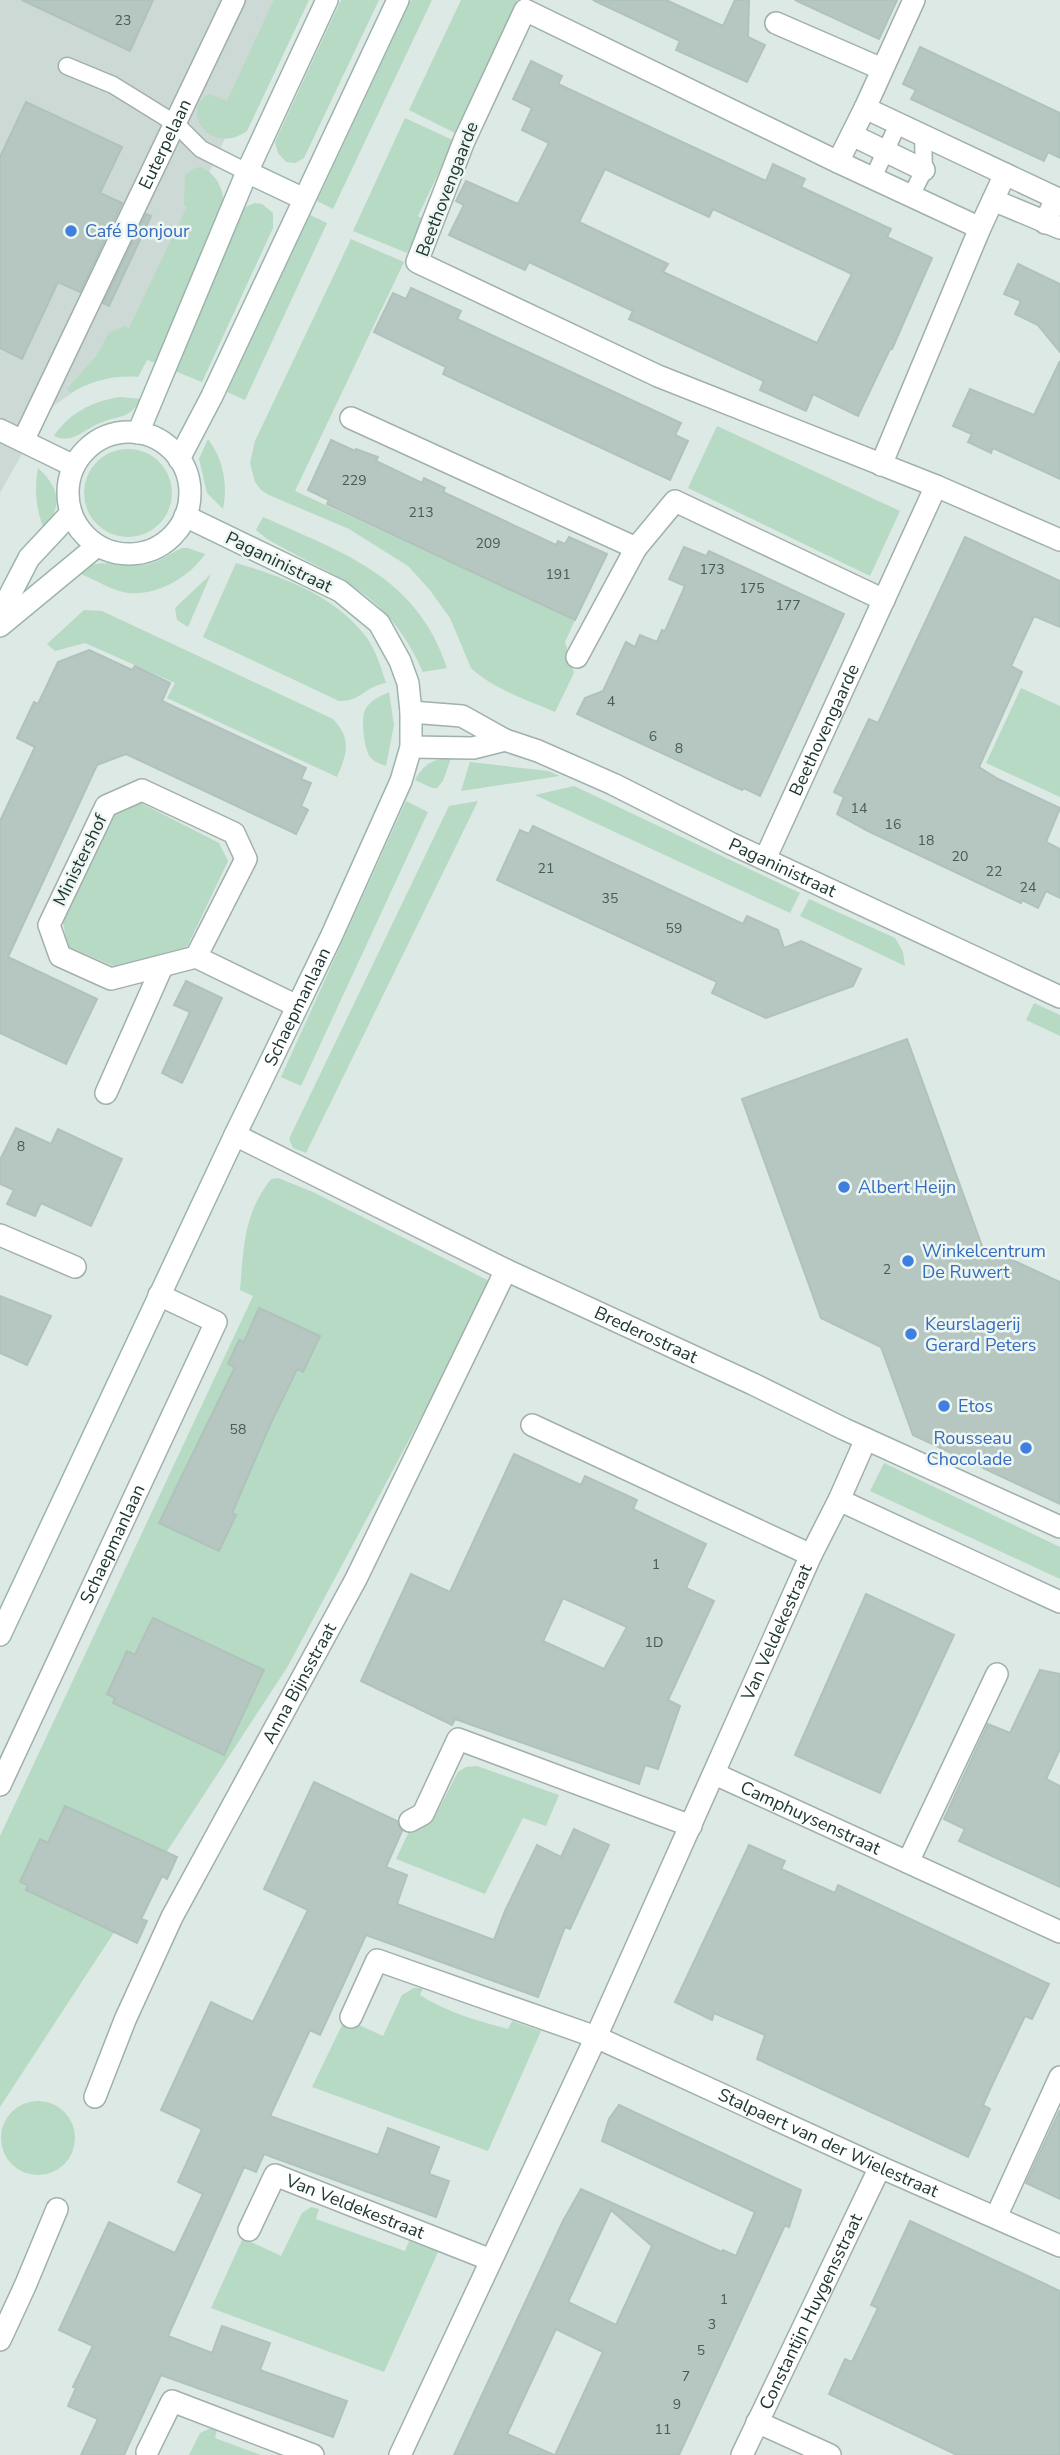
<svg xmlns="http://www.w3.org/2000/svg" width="1060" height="2455" font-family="'Nunito Sans',sans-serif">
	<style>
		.built { fill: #ccd9d4 }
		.green { fill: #b6dac3 }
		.building { fill: #b6c6c1; stroke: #b0c2bc; stroke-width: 2; fill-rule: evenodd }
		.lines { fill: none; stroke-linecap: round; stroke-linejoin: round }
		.lane-casing { stroke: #a1b0ac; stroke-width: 19 }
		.street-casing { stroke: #a1b0ac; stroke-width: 24 }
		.secondary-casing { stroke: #9db4ae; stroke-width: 24 }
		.lane { stroke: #fff; stroke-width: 16 }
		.street { stroke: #fff; stroke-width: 21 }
		.secondary { stroke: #fff; stroke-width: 21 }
		.shop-dot { fill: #3f7fe0; stroke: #eef6f2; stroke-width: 2.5 }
		.labels { text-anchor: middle; stroke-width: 5; stroke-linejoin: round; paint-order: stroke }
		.number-label { font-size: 14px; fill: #465c56 }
		.street-label { font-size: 18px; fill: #203833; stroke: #eef6f2 }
		.shop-label { font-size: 18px; fill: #366cbe; stroke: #eef6f2; text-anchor: start }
	</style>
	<rect width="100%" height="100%" fill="#dde9e5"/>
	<!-- built -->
	<polygon class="built" points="0,0 289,0 124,357 46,411 0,493"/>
	<!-- green -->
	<g class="green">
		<path d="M274,0H309L247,131C210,157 179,110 209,94L227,101Z"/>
		<polygon points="341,0 379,0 304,158 295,163 286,162 278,153 275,142"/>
		<polygon points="411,0 432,0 333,209 317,201"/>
		<polygon points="461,0 517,0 461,136 409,110"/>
		<polygon points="405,118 459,143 450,161 445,159 418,216 423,219 407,253 353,231"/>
		<path d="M200,167C216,173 223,188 224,204L156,363L147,360L138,377C114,375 92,381 70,393L67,389L97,355L109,333L125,326L129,328L187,207L184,205L185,175L193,169Z"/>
		<polygon points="255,203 262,204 273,213 273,228 202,382 172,370 242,212 247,206"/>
		<polygon points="310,215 327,223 245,400 227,392"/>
		<path d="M351,239L404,262L295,491L575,620L565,642L574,673L555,712C528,700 493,689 471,668L450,618L429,589L408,566L349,529L269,495L261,490L255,482L250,463L255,441Z"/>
		<path d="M120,397L142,399C126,421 122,414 100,423C84,429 72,445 54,436C69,413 93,401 120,397Z"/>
		<polygon points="717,426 900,511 870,576 688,488"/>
		<path d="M208,439C223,459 228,484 223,509L207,493L199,459Z"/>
		<circle cx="128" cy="493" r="44"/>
		<path d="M38,468C61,489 62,506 44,530C36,508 34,491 38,468Z"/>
		<path d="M263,517C343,553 417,576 447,668L423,672C386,589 339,580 267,539L256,530Z"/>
		<path d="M182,548H188L205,554C190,577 157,596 128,593C112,591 96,580 81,574L82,569C103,556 129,570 152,563C163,560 172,552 182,548Z"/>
		<path d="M236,563C284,577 336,596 367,638C376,651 381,667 386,683C363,687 363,701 339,701L203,637Z"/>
		<polygon points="211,574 188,627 177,620 175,608"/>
		<path d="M84,610L102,611L333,719C352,739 347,754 337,777L167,698L175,683L85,643L55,651L47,644Z"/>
		<polygon points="1021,688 1060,706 1060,797 986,763"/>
		<path d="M389,692L394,725L386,766C381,764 374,762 371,758C364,751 360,716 366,708C371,700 381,696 389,692Z"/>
		<path d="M451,758L443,781L437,788H432L415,780C424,764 432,759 451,758Z"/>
		<polygon points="470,762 548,771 560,776 461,791"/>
		<polygon points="574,786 800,893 790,913 535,795"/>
		<polygon points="406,801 428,812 301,1086 281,1077"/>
		<polygon points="478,801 306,1153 293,1148 289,1139 449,806"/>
		<polygon points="141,803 219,843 228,861 187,947 118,968 67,946 63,921 118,809"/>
		<polygon points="809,899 895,938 903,952 905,966 800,916"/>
		<polygon points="1034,1003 1060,1015 1060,1036 1026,1020"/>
		<path d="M278,1178L313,1192L493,1283L288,1666L0,2107V1836L253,1296L240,1290C244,1247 243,1215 271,1179Z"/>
		<polygon points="884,1463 1060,1547 1060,1579 870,1491"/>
		<polygon points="477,1766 559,1795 546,1826 523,1818 485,1894 396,1859 413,1823 426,1819 433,1820 458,1772 466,1767"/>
		<path d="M414,1988H423L420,1995C445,2012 479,2021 508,2029L512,2021L541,2031L488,2151L312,2087L344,2021L348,2020L383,2036L402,1995Z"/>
		<circle cx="38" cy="2138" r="37"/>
		<polygon points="311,2207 319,2209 316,2219 405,2251 409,2241 438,2252 384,2372 211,2308 243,2238 281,2256 302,2213"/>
		<polygon points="213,2427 217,2430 215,2438 261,2455 189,2455 200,2433"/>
	</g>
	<!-- building -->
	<g class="building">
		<polygon points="22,0 153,0 130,51"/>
		<polygon points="593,0 666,0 723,26 735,0 749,0 748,37 765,45 747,82 676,50 680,41"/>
		<polygon points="795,0 897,0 879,39"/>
		<polygon points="920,47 1060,113 1060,158 1048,152 1044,161 911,99 916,90 903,84"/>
		<path d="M531,61L562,76L558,84L766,181L773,164L805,179L801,187L891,229L887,237L932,258L892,349H890L858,416L813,394L806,411L760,390L764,381L629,319L633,311L529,262L525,270L449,235L464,205L456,201L466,181L518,204L549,143L522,130L532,108L513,99ZM605,169L709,217L713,209L852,274L817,343L663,272L668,264L579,222Z"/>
		<polygon points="26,102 122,147 100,193 122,203 80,292 58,282 22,359 0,348 0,157"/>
		<polygon points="146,214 151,216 109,306 103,303"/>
		<polygon points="1018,264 1060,284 1060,352 1038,325 1015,314 1021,301 1004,294"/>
		<polygon points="411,288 461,311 457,319 681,423 675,435 688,441 670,480 443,374 446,367 374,332 393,293 406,299"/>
		<polygon points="1060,361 1060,479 993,448 991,453 968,442 972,434 953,426 970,389 1034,415"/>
		<polygon points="331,440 355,451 356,449 378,457 376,461 422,483 424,478 445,488 443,492 556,545 558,541 565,544 569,537 607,554 575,620 327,504 329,500 308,490"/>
		<polygon points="965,537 1060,581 1060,627 1034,616 1011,666 1022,672 979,767 998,779 1060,808 1046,842 1060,849 1060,898 1046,891 1038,908 1022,900 1021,903 868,831 837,814 844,797 834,792 869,719 878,723"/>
		<polygon points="684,547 706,556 709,551 844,614 760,796 744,788 742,790 577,714 585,698 603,691 626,642 635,647 640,635 657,642 662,630 665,631 685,586 669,579"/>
		<polygon points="89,650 132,670 135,666 170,683 162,701 306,768 301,779 311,783 301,806 308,810 296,834 126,754 97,765 8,957 97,999 66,1064 0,1033 0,821 35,747 17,738 34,702 38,704 58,662"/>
		<polygon points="533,826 743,924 747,916 778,930 784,948 801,941 861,969 853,986 766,1018 712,993 717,982 497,880 520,830 529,834"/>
		<polygon points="186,981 222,998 182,1083 162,1073 190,1012 174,1005"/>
		<polygon points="907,1039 982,1246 1060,1282 1060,1504 913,1435 881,1347 821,1318 742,1099"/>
		<polygon points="16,1128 51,1144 58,1129 122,1159 91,1226 41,1203 35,1216 7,1204 14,1190 0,1184 0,1160"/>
		<polygon points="0,1296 51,1316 27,1365 0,1353"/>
		<polygon points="259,1308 320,1336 303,1372 297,1369 270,1425 232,1513 236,1515 219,1551 159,1523 235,1367 228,1364 239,1340 244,1342"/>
		<path d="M514,1454L581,1485L585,1476L637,1500L633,1509L706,1544L686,1588L714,1601L668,1700L680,1706L658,1769L645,1765L639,1784L455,1719L452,1725L361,1681L411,1574L450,1592ZM563,1598L627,1627L604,1669L543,1641Z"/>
		<polygon points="866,1594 954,1635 880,1793 795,1755"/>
		<polygon points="153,1618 264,1670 224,1755 113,1703 115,1698 107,1694 127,1651 135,1655"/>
		<polygon points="1040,1670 1060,1674 1060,1749 1046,1779 1060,1786 1060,1887 959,1841 965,1829 944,1819 988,1724 1010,1733"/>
		<polygon points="314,1782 397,1821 402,1831 386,1867 407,1875 397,1904 494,1940 505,1911 537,1845 561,1857 574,1829 609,1845 570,1929 565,1927 538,1997 366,1935 320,2035 310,2030 270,2116 378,2155 388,2128 439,2147 429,2174 449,2181 436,2217 264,2154 256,2172 244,2167 168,2336 212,2353 222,2326 270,2343 260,2370 347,2401 333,2437 161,2375 124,2455 81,2455 98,2419 68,2406 76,2388 73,2387 93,2346 59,2330 109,2222 175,2253 203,2194 178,2182 202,2129 161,2110 211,2002 253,2022 308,1910 264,1889"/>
		<polygon points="65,1806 177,1857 167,1879 162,1876 141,1919 147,1921 137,1943 26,1890 28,1885 20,1882 40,1839 48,1843"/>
		<polygon points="749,1845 785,1861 781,1869 835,1893 838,1885 1049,1984 1032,2019 1025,2016 993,2083 983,2105 990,2109 968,2157 757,2059 765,2035 714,2013 712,2020 675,2002"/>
		<path d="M619,2105L801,2190L789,2227L785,2225L679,2455H555L603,2352L556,2329L507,2434L554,2455H454L563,2221L581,2189L722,2252L723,2250L736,2256L755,2212L602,2141L609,2119ZM611,2210L652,2246L616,2325L568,2302Z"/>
		<polygon points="1060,2110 1060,2199 1026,2183"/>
		<polygon points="910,2221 1060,2291 1060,2455 957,2455 829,2394 845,2359 852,2362 878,2308 871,2305"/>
	</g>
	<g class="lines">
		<defs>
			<g id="lane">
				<polyline points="67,66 113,85 176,124 201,149 247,172"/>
				<polyline points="873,178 898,124"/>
				<polyline points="911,196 924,170 923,136"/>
			</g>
			<g id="street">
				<polyline points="776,23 882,69"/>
				<polyline points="865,108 1056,198 1045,223"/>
				<polyline points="852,135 924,170"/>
				<polyline points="838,162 865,108 914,0"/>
				<polyline points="993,200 1060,228"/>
				<polyline points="980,228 838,162 525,10 464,141 417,262 658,376 936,486 1060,540"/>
				<polyline points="351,418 636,548"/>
				<polyline points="0,430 74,466"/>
				<path id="s1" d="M23,441L234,0"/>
				<polyline points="881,465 980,228 1005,174"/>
				<polyline points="577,657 636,548 675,501 884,600"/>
				<path id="s2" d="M411,712L462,716L505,740L538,751L613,784L732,844L1060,997"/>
				<polyline points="411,747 473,748 505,740"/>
				<path id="s3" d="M765,859L936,486"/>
				<polyline points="196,957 246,859 234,833 142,790 106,806 49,925 60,956 111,979 196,957 297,1006"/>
				<polyline points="106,1093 162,967"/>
				<path id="s4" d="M235,1135L506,1270L753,1384L844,1429L1060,1527"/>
				<polyline points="0,1235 75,1267"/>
				<polyline points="532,1425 811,1555"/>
				<polyline points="839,1500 1060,1602"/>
				<path id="s5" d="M715,1774L1060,1932"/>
				<path id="s6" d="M0,1785L216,1322L159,1295"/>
				<polyline points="410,1821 423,1814 458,1739 691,1826"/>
				<polyline points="908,1862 997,1674"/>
				<path id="s7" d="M351,2017L377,1960L596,2037L880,2167L1060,2246"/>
				<path id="s8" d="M95,2097L125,2020L172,1917L356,1579L506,1270"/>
				<polyline points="996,2217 1060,2077"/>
				<path id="s9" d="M249,2230L275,2175L491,2260"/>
				<polyline points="0,2340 25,2286 57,2209"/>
				<polyline points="757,2422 830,2455"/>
				<polyline points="147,2452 172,2401 313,2455"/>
				<path id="s10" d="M400,2455L596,2037L811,1555L839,1500L866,1439"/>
				<path id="s11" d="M742,2455L880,2167"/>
			</g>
			<g id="secondary">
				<polyline points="247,172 304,199"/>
				<circle cx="129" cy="493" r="61"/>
				<polyline points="138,433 247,172 327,0"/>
				<polyline points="179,459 212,396 398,0"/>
				<polyline points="0,614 29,558 71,513"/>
				<polyline points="0,626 97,546"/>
				<path id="s12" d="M0,1635L235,1135L331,937L401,781L411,747V712L408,683L400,661L379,623L340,591L185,516"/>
			</g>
		</defs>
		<!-- lane casing -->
		<use href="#lane" class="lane-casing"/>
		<!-- street casing -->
		<use href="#street" class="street-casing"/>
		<!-- secondary casing -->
		<use href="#secondary" class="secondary-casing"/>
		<!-- lane -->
		<use href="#lane" class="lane"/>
		<!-- street -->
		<use href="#street" class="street"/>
		<!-- secondary -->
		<use href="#secondary" class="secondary"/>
	</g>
	<!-- markers -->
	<g class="shop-dot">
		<circle cx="71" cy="231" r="7"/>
		<circle cx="844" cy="1187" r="7"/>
		<circle cx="908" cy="1261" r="7"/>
		<circle cx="911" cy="1334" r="7"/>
		<circle cx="944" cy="1406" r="7"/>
		<circle cx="1026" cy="1448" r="7"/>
	</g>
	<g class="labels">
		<!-- number labels -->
		<g class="number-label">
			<text x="123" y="25">23</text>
			<text x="354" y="485">229</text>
			<text x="421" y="517">213</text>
			<text x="488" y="548">209</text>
			<text x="712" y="574">173</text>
			<text x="558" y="579">191</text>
			<text x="752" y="593">175</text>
			<text x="788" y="610">177</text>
			<text x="611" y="706">4</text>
			<text x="653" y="741">6</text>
			<text x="679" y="753">8</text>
			<text x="859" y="813">14</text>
			<text x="893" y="829">16</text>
			<text x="926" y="845">18</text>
			<text x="960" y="861">20</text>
			<text x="546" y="873">21</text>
			<text x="994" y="876">22</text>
			<text x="1028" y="892">24</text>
			<text x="610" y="903">35</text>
			<text x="674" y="933">59</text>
			<text x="21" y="1151">8</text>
			<text x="887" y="1274">2</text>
			<text x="238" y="1434">58</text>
			<text x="656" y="1569">1</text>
			<text x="654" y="1647">1D</text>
			<text x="724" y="2304">1</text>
			<text x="712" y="2329">3</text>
			<text x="701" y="2355">5</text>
			<text x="686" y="2381">7</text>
			<text x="677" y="2409">9</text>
			<text x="663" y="2434">11</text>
		</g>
		<!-- street labels -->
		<g class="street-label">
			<text dy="6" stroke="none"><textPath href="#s1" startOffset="329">Euterpelaan</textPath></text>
			<text transform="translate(447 189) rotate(-69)" y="6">Beethovengaarde</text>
			<text transform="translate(279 562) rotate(26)" y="6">Paganinistraat</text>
			<text dy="6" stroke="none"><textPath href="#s3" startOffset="142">Beethovengaarde</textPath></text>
			<text transform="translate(80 860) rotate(-64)" y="6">Ministershof</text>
			<text dy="6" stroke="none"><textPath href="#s2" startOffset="406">Paganinistraat</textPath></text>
			<text dy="6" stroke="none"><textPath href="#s12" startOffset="695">Schaepmanlaan</textPath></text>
			<text dy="6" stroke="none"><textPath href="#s4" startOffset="457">Brederostraat</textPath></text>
			<text dy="6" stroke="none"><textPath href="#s6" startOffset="266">Schaepmanlaan</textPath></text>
			<text dy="6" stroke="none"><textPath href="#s10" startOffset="905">Van Veldekestraat</textPath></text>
			<text dy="6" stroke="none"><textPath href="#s8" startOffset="462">Anna Bijnsstraat</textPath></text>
			<text dy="6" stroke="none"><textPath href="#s5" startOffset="105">Camphuysenstraat</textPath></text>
			<text dy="6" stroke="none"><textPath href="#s7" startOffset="550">Stalpaert van der Wielestraat</textPath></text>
			<text dy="6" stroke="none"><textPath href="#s9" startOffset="147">Van Veldekestraat</textPath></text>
			<text dy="6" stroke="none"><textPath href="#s11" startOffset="159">Constantijn Huygensstraat</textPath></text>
		</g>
		<!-- shop labels -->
		<g class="shop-label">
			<text x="85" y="237">Café Bonjour</text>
			<text x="858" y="1193">Albert Heijn</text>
			<text x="922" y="1257">Winkelcentrum<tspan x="922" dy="21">De Ruwert</tspan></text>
			<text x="925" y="1330">Keurslagerij<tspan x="925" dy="21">Gerard Peters</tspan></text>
			<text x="958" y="1412">Etos</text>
			<text x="1012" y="1444" text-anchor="end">Rousseau<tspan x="1012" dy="21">Chocolade</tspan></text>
		</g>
	</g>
</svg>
